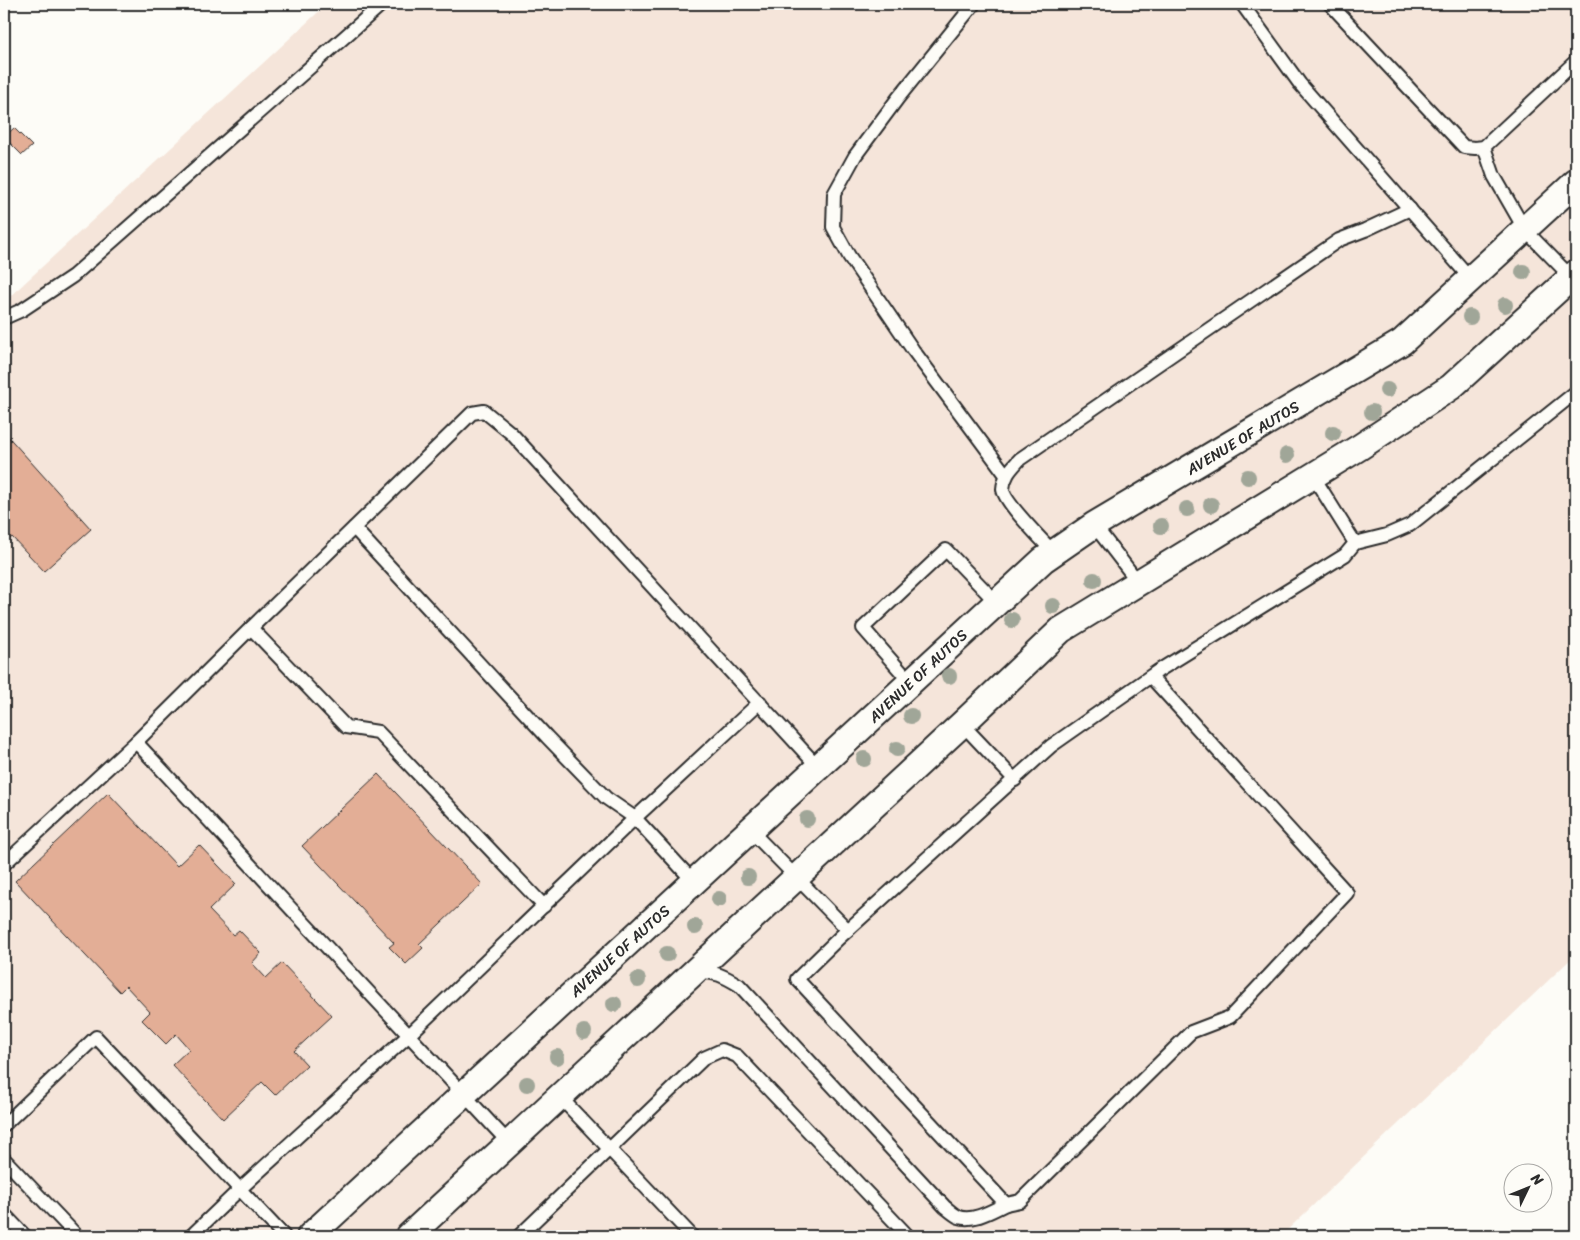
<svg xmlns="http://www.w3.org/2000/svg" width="1580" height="1240" font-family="Sriracha,sans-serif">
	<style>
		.built { fill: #f5e5da }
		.building { fill: #e3ae96; stroke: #2b2b2b }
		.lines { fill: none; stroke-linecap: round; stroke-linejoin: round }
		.service-casing { stroke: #2b2b2b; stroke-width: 16 }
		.minor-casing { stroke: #2b2b2b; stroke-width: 29 }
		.service { stroke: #fdfcf7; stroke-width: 12 }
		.minor { stroke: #fdfcf7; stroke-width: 25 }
		.tree { fill: #a0a698 }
		.labels { text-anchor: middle; stroke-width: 4.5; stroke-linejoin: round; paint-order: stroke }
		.street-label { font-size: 15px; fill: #2b2b2b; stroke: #fdfcf7 }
	</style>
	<rect width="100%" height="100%" fill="#fdfcf7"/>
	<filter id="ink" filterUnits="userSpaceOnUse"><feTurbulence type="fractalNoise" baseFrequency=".02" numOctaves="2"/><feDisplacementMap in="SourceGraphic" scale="10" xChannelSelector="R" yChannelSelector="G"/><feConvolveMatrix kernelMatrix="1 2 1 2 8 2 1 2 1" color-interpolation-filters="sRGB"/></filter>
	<g filter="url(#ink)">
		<!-- built -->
		<polygon class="built" points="327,4 1576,4 1576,954 1281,1236 4,1236 4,302"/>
		<!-- building -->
		<g class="building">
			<polygon points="14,128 32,146 22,155 4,137"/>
			<polygon points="4,432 91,529 44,571 12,537 4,544"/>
			<polygon points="378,774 482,884 419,944 423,948 406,964 389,947 394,943 302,846"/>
			<polygon points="108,793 177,866 199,845 236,884 209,910 233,935 239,930 261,953 252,963 266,978 282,963 332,1016 294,1051 307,1065 275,1095 262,1082 223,1119 172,1065 189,1049 176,1034 166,1044 142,1020 150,1012 126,986 120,992 15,881"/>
		</g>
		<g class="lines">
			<defs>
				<g id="service">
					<polyline points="974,4 898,98 855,156 834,194 833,227 849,256 913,350 1006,475"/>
					<polyline points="1242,4 1300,84 1471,279"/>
					<polyline points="1330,4 1464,147 1475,148 1484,147 1576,61"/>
					<polyline points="1484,147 1494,176 1525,230 1574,280"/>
					<polyline points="4,318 22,310 73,276 382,4"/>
					<polyline points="1094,525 1138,582"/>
					<polyline points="354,528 547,737 606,798 635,818 695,883"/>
					<polyline points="1355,543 1387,535 1410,525 1576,392"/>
					<path d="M1054,553C1044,542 1003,501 1003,489C1004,475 1012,468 1020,459L1339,240L1365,230L1410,209"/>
					<polyline points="251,628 346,727 378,732 544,906"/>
					<polyline points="1151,677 1347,893 1230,1017 1191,1032 1020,1201 1006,1204 797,979 839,938 1051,746 1158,671 1345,555 1355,543 1313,476"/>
					<polyline points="911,683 863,628 946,550 997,603"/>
					<polyline points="962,724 1015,780"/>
					<polyline points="136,742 251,628 472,413 484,411 511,433 819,768"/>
					<polyline points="751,831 848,930"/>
					<polyline points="4,864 136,742 509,1143"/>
					<path d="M696,972C715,971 724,976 739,985L945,1207C949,1210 954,1215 959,1217C974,1222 993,1210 1006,1204"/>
					<polyline points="559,1096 692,1236"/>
					<polyline points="4,1125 96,1037 284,1236"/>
					<polyline points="4,1159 77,1236"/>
					<polyline points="4,1214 25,1236"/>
					<polyline points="191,1236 240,1189 409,1035 635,818 760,702"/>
					<polyline points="519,1236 704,1058 722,1050 737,1056 908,1236"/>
				</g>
				<g id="minor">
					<polyline points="310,1236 1043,560 1094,525 1402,342 1576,182"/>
					<polyline points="409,1236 962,724 1061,630 1360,447 1451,387 1576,273"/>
				</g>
			</defs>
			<!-- service casing -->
			<use href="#service" class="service-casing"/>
			<!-- minor casing -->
			<use href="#minor" class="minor-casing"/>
			<!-- service -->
			<use href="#service" class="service"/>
			<!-- minor -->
			<use href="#minor" class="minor"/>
		</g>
		<!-- trees -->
		<g class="tree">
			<circle cx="1523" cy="272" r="8"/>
			<circle cx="1505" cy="305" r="8"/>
			<circle cx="1470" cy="317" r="8"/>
			<circle cx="1387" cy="390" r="8"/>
			<circle cx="1372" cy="412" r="8"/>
			<circle cx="1333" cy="433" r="8"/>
			<circle cx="1287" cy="455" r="8"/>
			<circle cx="1248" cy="477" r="8"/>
			<circle cx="1211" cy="505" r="8"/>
			<circle cx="1187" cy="509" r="8"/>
			<circle cx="1161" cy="526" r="8"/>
			<circle cx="1094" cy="580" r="8"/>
			<circle cx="1053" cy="606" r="8"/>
			<circle cx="1012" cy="620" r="8"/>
			<circle cx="949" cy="676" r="8"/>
			<circle cx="911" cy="716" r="8"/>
			<circle cx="897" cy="749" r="8"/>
			<circle cx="864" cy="759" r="8"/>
			<circle cx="807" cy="819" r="8"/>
			<circle cx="748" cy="877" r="8"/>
			<circle cx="719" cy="899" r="8"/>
			<circle cx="695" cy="927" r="8"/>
			<circle cx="667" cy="954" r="8"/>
			<circle cx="638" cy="980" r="8"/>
			<circle cx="614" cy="1004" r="8"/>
			<circle cx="584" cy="1032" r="8"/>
			<circle cx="557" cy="1057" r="8"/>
			<circle cx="527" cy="1084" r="8"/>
		</g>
	</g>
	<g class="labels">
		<!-- street labels -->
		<g class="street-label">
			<text transform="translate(1243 438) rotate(-31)" y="5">AVENUE OF AUTOS</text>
			<text transform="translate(918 676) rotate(-43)" y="5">AVENUE OF AUTOS</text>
			<text transform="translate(620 951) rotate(-42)" y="5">AVENUE OF AUTOS</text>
		</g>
	</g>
	<!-- margin -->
	<rect width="1580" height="1240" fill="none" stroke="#fdfcf7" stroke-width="20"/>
	<rect x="10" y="10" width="1560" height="1220" fill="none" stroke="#2b2b2b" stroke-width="2" filter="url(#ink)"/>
	<!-- north arrow -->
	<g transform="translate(1528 1188) rotate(47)"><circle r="24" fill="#fdfcf7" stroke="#a9a8a5"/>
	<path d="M0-4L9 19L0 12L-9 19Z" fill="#2b2b2b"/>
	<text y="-8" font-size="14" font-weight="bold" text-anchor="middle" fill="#2b2b2b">N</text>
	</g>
</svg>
